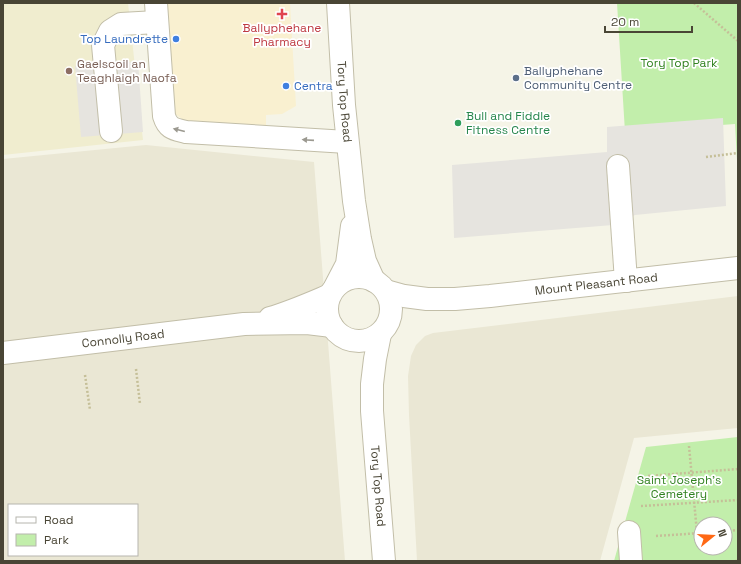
<svg xmlns="http://www.w3.org/2000/svg" width="741" height="564" font-family="'Space Grotesk',sans-serif">
	<style>
		.residential { fill: #eae7d4; fill-rule: evenodd }
		.commercial { fill: #f9f0d0 }
		.education { fill: #f0edcf }
		.green { fill: #c2eeab; fill-rule: evenodd }
		.parking { fill: #e6e4df }
		.lines { fill: none; stroke-linecap: round; stroke-linejoin: round }
		.minor-casing { stroke: #c2bea8; stroke-width: 24 }
		.path { stroke: #c5bf98; stroke-width: 2.5; stroke-dasharray: 2 2; stroke-linecap: butt }
		.minor { stroke: #fff; stroke-width: 22 }
		.oneway { fill: #9b9990 }
		.health-dot { fill: #e0444e; stroke: #fff; stroke-width: 1.5 }
		.shop-dot { fill: #3f7fe0; stroke: #fff; stroke-width: 1.5 }
		.education-dot { fill: #8d6e63; stroke: #fff; stroke-width: 1.5 }
		.service-dot { fill: #5c6f8a; stroke: #fff; stroke-width: 1.5 }
		.leisure-dot { fill: #2e9e5b; stroke: #fff; stroke-width: 1.5 }
		.labels { text-anchor: middle; stroke-width: 3.5; stroke-linejoin: round; paint-order: stroke }
		.health-label { font-size: 12px; fill: #be3a42; stroke: #fff }
		.shop-label { font-size: 12px; fill: #366cbe; stroke: #fff; text-anchor: end }
		.park-label { font-size: 12px; fill: #328221; stroke: #fff }
		.education-label { font-size: 12px; fill: #785e54; stroke: #fff; text-anchor: start }
		.service-label { font-size: 12px; fill: #4e5e75; stroke: #fff; text-anchor: start }
		.street-label { font-size: 12px; fill: #494535; stroke: #fff }
		.leisure-label { font-size: 12px; fill: #27864d; stroke: #fff; text-anchor: start }
	</style>
	<rect width="100%" height="100%" fill="#f5f4e7"/>
	<!-- residential -->
	<g class="residential">
		<path d="M146,145L314,162L345,561H3V159ZM9,505H137V555H9Z"/>
		<polygon points="738,296 738,428 634,438 600,561 417,561 409,415 408,376 411,356 416,345 425,336 433,333"/>
	</g>
	<!-- commercial -->
	<polygon class="commercial" points="166,3 290,3 296,106 282,114 266,115 266,125 185,121 175,114"/>
	<!-- education -->
	<polygon class="education" points="3,3 128,3 143,140 3,155"/>
	<!-- green -->
	<g class="green">
		<polygon points="617,3 738,3 738,179 735,124 625,132"/>
		<path d="M738,437V561H614L646,447ZM701,524H725V548H701Z"/>
	</g>
	<!-- parking -->
	<g class="parking">
		<polygon points="138,61 143,132 81,137 75,66"/>
		<polygon points="723,118 726,206 635,215 613,225 454,238 452,165 607,152 607,127"/>
	</g>
	<g class="lines">
		<defs>
			<g id="minor">
				<path d="M156,3L164,116C168,129 174,129 186,132L347,142"/>
				<path id="s1" d="M338,3L344,105L354,201L360,239L365,261L374,281"/>
				<polyline points="111,131 103,45 110,31 121,24 157,22"/>
				<polyline points="618,166 626,281"/>
				<circle cx="359" cy="309" r="32"/>
				<polyline points="335,287 347,264 352,226"/>
				<path id="s2" d="M386,291L404,296L427,299H455L490,296L570,287L738,268"/>
				<path d="M270,318C291,312 311,303 330,295"/>
				<path id="s3" d="M380,334L375,359L372,384V411L384,561"/>
				<path id="s4" d="M3,353L244,324L307,323L332,326"/>
				<polyline points="629,532 631,561"/>
			</g>
		</defs>
		<!-- minor casing -->
		<use href="#minor" class="minor-casing"/>
		<!-- path -->
		<g class="path">
			<polyline points="694,3 738,41"/>
			<polyline points="706,157 738,153"/>
			<polyline points="136,369 140,404"/>
			<polyline points="85,375 90,410"/>
			<polyline points="689,446 697,533"/>
			<polyline points="648,476 738,469"/>
			<polyline points="641,506 738,500"/>
			<polyline points="725,531 738,530"/>
			<polyline points="656,536 701,533"/>
			<polyline points="735,561 738,561"/>
		</g>
		<!-- minor -->
		<use href="#minor" class="minor"/>
	</g>
	<!-- one-way arrows -->
	<defs><path id="oneway-solid" d="M-6-.8H1V-3.2L6.5 0L1 3.2V.8H-6Z"/></defs>
	<g class="oneway">
		<use href="#oneway-solid" transform="translate(179 130) rotate(-166)"/>
		<use href="#oneway-solid" transform="translate(308 140) rotate(-176)"/>
	</g>
	<!-- markers -->
	<path class="health-dot" d="M280 8h4v4h4v4h-4v4h-4v-4h-4v-4h4z"/>
	<g class="shop-dot">
		<circle cx="176" cy="39" r="4"/>
		<circle cx="286" cy="86" r="4"/>
	</g>
	<circle class="education-dot" cx="69" cy="71" r="4"/>
	<circle class="service-dot" cx="516" cy="78" r="4"/>
	<circle class="leisure-dot" cx="458" cy="123" r="4"/>
	<g class="labels">
		<!-- health labels -->
		<g class="health-label">
			<text x="282" y="32">Ballyphehane<tspan x="282" dy="14">Pharmacy</tspan></text>
		</g>
		<!-- shop labels -->
		<g class="shop-label">
			<text x="168" y="43">Top Laundrette</text>
			<text x="294" y="90" text-anchor="start">Centra</text>
		</g>
		<!-- park labels -->
		<g class="park-label">
			<text x="679" y="67">Tory Top Park</text>
			<text x="679" y="484">Saint Joseph's<tspan x="679" dy="14">Cemetery</tspan></text>
		</g>
		<!-- education labels -->
		<g class="education-label">
			<text x="77" y="68">Gaelscoil an<tspan x="77" dy="14">Teaghlaigh Naofa</tspan></text>
		</g>
		<!-- service labels -->
		<g class="service-label">
			<text x="524" y="75">Ballyphehane<tspan x="524" dy="14">Community Centre</tspan></text>
		</g>
		<!-- street labels -->
		<g class="street-label">
			<text dy="4" stroke="none"><textPath href="#s1" startOffset="99">Tory Top Road</textPath></text>
			<text dy="4" stroke="none"><textPath href="#s2" startOffset="212">Mount Pleasant Road</textPath></text>
			<text dy="4" stroke="none"><textPath href="#s4" startOffset="121">Connolly Road</textPath></text>
			<text dy="4" stroke="none"><textPath href="#s3" startOffset="153">Tory Top Road</textPath></text>
		</g>
		<!-- leisure labels -->
		<g class="leisure-label">
			<text x="466" y="120">Bull and Fiddle<tspan x="466" dy="14">Fitness Centre</tspan></text>
		</g>
	</g>
	<!-- border -->
	<rect width="741" height="564" fill="none" stroke="#494535" stroke-width="8"/>
	<!-- legend -->
	<rect x="8" y="504" width="130" height="52" fill="#ffffff" stroke="#b6b5ae"/>
	<rect x="16" y="517" width="20" height="6" fill="#ffffff" stroke="#b6b5ae"/>
	<text x="44" y="524" font-size="12" fill="#494535">Road</text>
	<rect x="16" y="534" width="20" height="12" fill="#c2eeab" stroke="#b6b5ae"/>
	<text x="44" y="544" font-size="12" fill="#494535">Park</text>
	<!-- north arrow -->
	<g transform="translate(713 536) rotate(72)"><circle r="19" fill="#ffffff" stroke="#b6b5ae"/>
	<path d="M0-3L7 15L0 10L-7 15Z" fill="#ff6814"/>
	<text y="-6" font-size="11" font-weight="bold" text-anchor="middle" fill="#494535">N</text>
	</g>
	<!-- scale -->
	<path d="M605 26v6h87v-6" fill="none" stroke="#494535" stroke-width="2"/>
	<text x="611" y="26" font-size="12" fill="#494535" stroke="#ffffff" stroke-width="3" paint-order="stroke">20 m</text>
</svg>
